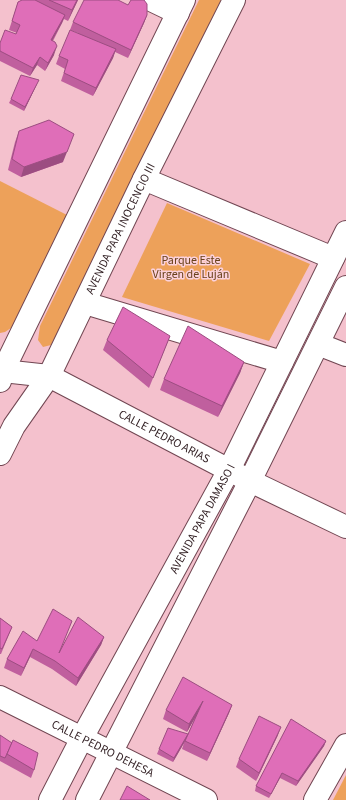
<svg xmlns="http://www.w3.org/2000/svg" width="346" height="800" font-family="'Source Sans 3',sans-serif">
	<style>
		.green { fill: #eda15a }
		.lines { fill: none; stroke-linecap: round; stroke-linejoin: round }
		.minor-casing { stroke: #714652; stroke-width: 24 }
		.minor { stroke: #fff; stroke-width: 22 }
		.wall { fill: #c05f9e }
		.shaded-wall { fill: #9c4d81 }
		.building { fill: #df6eb8; stroke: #9c4d81 }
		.labels { text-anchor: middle; stroke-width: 3; stroke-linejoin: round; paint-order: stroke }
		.street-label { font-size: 12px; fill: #301e22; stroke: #fbd1db }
		.park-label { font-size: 12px; fill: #694119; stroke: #fbd1db }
	</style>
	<rect width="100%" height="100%" fill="#f4c1cd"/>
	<!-- green -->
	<g class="green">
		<polygon points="199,0 221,0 58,332 51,345 43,347 38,340 40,326"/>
		<polygon points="0,181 69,216 14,326 5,332 0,333"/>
		<polygon points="167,203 310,264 269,341 122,297"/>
		<polygon points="346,775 346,800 333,800"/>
	</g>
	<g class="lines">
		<defs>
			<g id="minor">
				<polyline points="151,0 178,13"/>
				<polyline points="144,179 333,258"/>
				<polyline points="85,303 282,362"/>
				<polyline points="318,344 346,355"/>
				<path id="s1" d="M0,369L3,371L49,376L250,481L346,527"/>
				<polyline points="0,381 3,371 184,0"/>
				<path id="s2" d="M0,454L14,426L49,376L144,179L234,0"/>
				<path id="s3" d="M0,697L206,800"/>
				<path id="s4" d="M50,800L82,738L229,470L346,232"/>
				<polyline points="87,800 250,481 346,287"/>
				<polyline points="315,800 346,745"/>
			</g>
		</defs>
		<!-- minor casing -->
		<use href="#minor" class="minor-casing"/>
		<!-- minor -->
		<use href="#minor" class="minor"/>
	</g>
	<!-- wall -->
	<g class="wall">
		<polygon points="22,0 78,0 68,21 64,19 53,41 54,55 45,71 37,65 30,76 0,61 0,43 16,34 17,33 9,30 18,2"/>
		<polygon points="147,15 144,23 128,58 115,52 113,58 93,96 61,81 65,69 56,64 59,56 78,33 70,30 73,22"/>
		<polygon points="37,84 24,111 9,103 11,99"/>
		<polygon points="19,131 63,162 21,177 8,170 15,142"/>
		<polygon points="170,336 149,388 103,350 107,340"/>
		<polygon points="244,362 240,373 218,417 160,390 164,379"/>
		<polygon points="0,618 12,627 1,654 0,654"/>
		<polygon points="104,637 101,645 76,686 52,669 30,657 21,676 4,668 7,659 37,641 60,650"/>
		<polygon points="232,705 229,713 207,761 182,749 184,743 173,762 157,754 159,749 188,734 196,716 187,732 163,719 166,710"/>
		<polygon points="0,735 34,770 31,778 0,761"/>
		<polygon points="278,735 256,781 236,767 239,759"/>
		<polygon points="326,741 324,746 296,786 280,778 269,798 255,791 256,786"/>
	</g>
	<!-- shaded-wall -->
	<g class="shaded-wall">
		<polygon points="77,0 78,0 68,21 72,10"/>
		<polygon points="65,15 62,23 48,48 51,40"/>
		<polygon points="147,15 144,23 128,58 131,50"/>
		<polygon points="57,46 54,55 45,71 48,63"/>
		<polygon points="116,49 113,58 93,96 96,88"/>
		<polygon points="40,57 37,65 30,76 33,68"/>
		<polygon points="39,80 37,84 24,111 25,107"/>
		<polygon points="67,152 63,162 21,177 24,167"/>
		<polygon points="244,362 240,373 218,417 222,406"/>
		<polygon points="104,637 101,645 76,686 78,678"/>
		<polygon points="33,649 30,657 21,676 24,668"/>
		<polygon points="203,701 200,709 187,732 189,724"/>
		<polygon points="232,705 229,713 207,761 210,753"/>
		<polygon points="281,727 278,735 256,781 259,773"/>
		<polygon points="188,734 184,743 173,762 174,758"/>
		<polygon points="326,741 324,746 296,786 298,781"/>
		<polygon points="282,773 280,778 269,798 271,794"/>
	</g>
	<!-- building -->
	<g class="building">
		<polygon points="22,0 35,0 65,15 51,40 55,42 57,46 48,63 40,57 33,68 0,51 0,43 5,30 16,34 20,25 12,21 18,2"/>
		<polygon points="49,0 77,0 72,10"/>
		<polygon points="84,0 118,0 128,5 131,0 144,0 147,4 147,15 131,50 73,22"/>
		<polygon points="70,30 116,49 96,88 64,73 68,60 59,56"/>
		<polygon points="21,75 39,80 25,107 11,99"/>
		<polygon points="49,120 74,134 67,152 24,167 12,159 19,131"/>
		<polygon points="123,307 170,336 153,378 107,340"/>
		<polygon points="188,326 244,362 222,406 164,379"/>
		<polygon points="53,609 72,621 59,653 78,617 104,637 78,678 55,661 33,649 24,668 7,659 23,631 37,641"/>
		<polygon points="0,618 12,627 2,649 0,648"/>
		<polygon points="183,677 232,705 210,753 185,741 203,701 189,724 166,710"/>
		<polygon points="259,716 281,727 259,773 239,759"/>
		<polygon points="291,719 326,741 298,781 282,773 271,794 256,786"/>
		<polygon points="168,728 188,734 174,758 159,749"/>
		<polygon points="0,735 12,743 5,758 0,756"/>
		<polygon points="13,740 38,753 34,770 7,754"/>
		<polygon points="127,786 150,800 120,800"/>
	</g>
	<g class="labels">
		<!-- street labels -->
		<g class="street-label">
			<text dy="4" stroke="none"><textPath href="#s2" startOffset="256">AVENIDA PAPA INOCENCIO III</textPath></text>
			<text dy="4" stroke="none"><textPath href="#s1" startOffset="180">CALLE PEDRO ARIAS</textPath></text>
			<text dy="4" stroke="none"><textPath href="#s4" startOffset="320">AVENIDA PAPA DAMASO I</textPath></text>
			<text dy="4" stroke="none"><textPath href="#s3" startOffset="115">CALLE PEDRO DEHESA</textPath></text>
		</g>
		<!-- park labels -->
		<g class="park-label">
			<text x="191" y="264">Parque Este<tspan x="191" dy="14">Virgen de Luján</tspan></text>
		</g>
	</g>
</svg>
